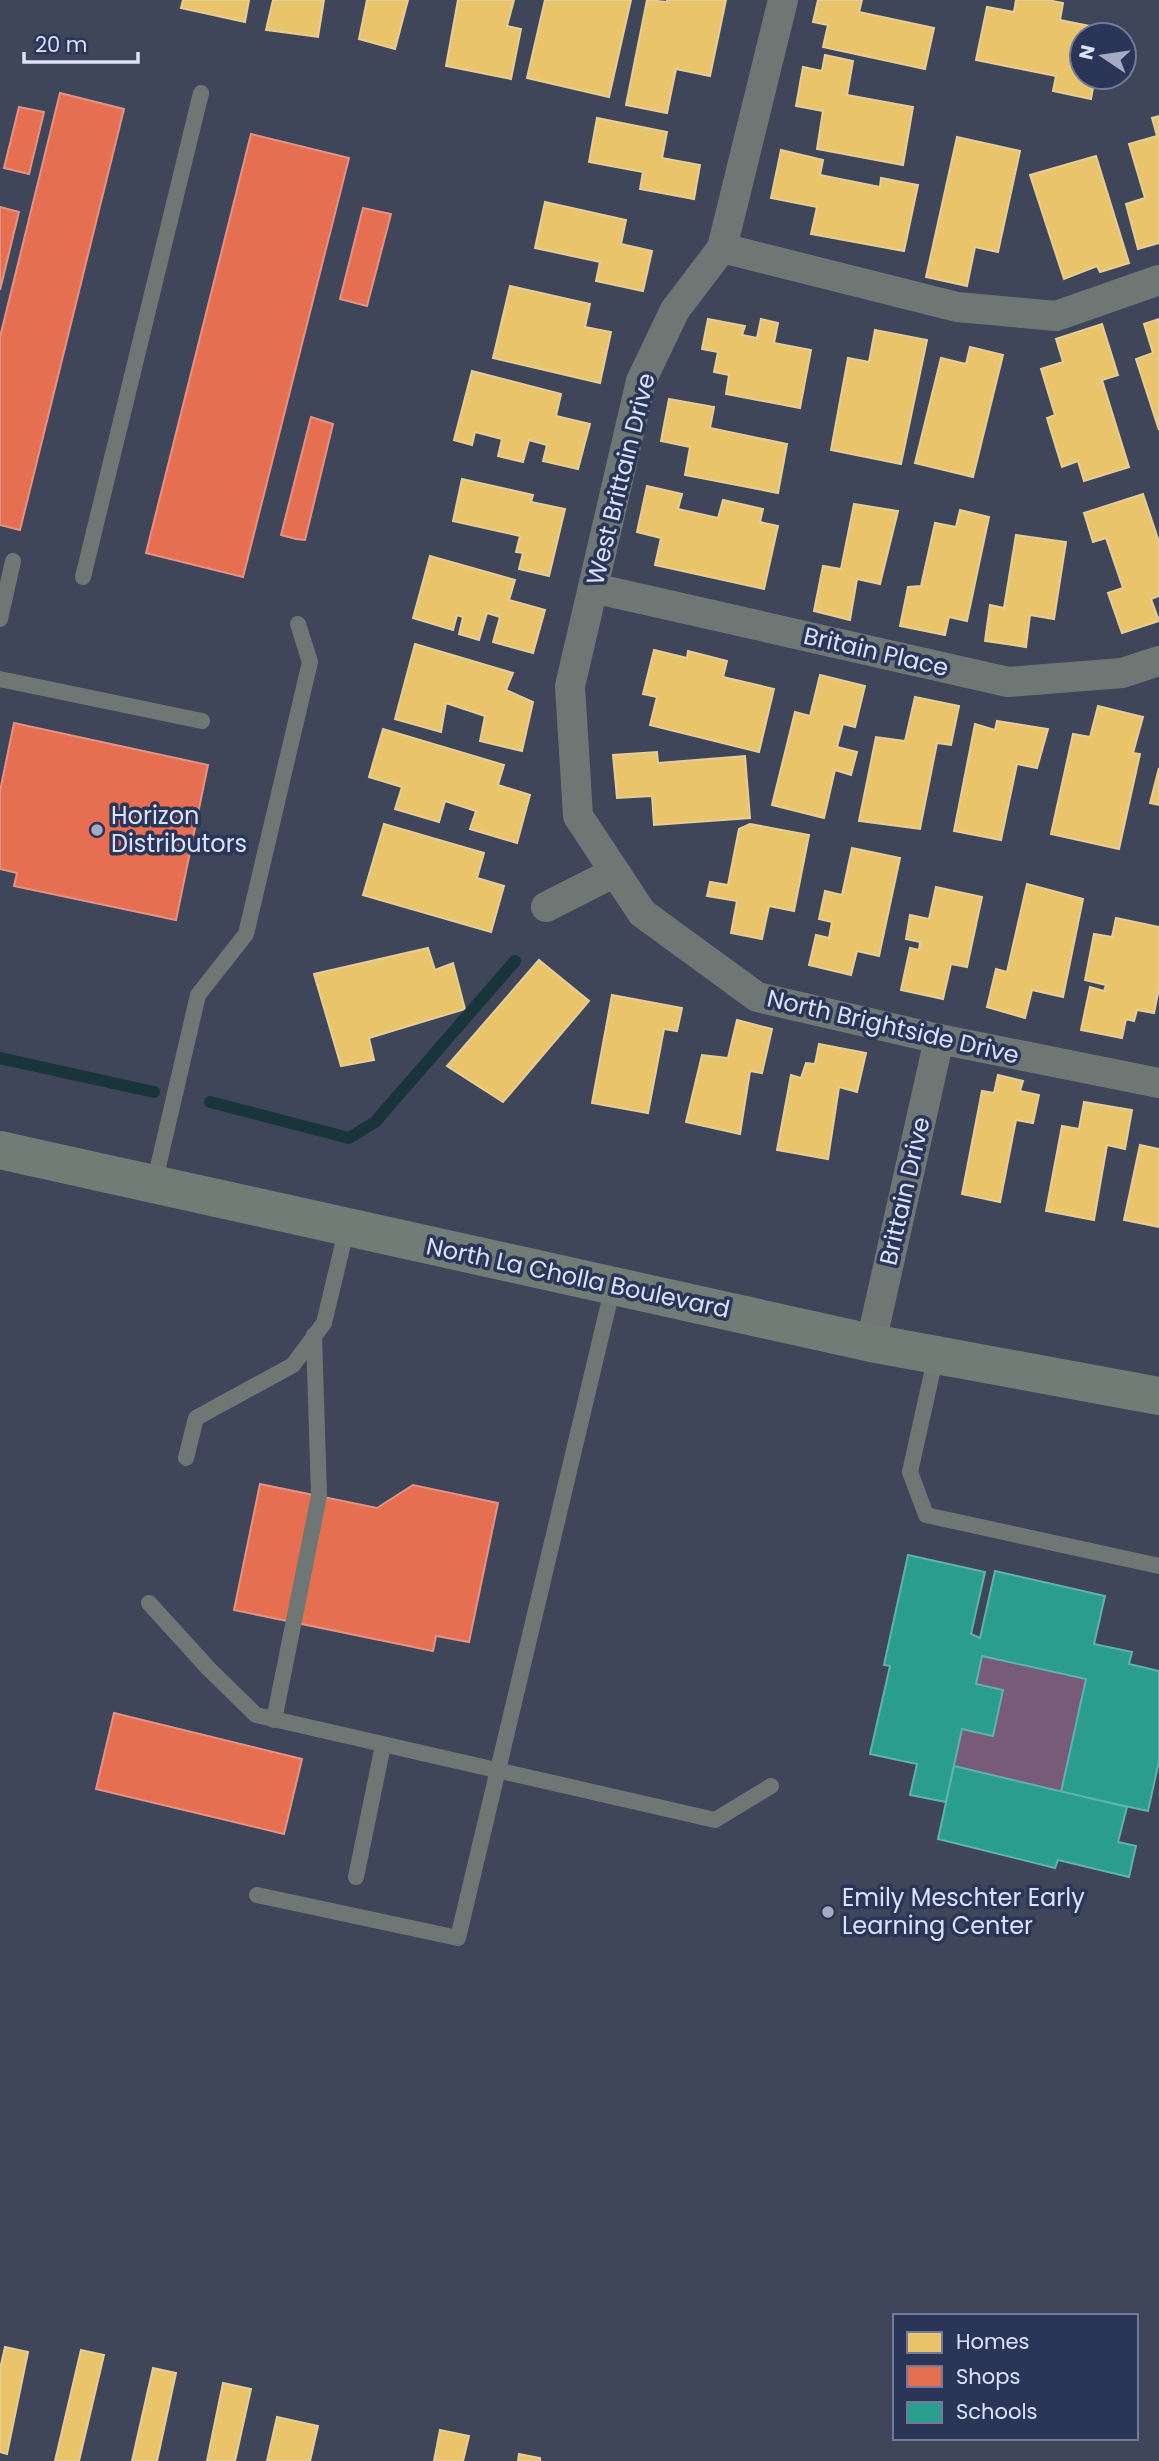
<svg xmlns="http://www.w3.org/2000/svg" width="1159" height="2461" font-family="Poppins,sans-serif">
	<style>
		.green { fill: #785b78 }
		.homes { fill: #e9c46a; stroke: #e5cd95; stroke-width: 2 }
		.shops { fill: #e76f51; stroke: #e39284; stroke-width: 2 }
		.schools { fill: #2a9d8f; stroke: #5fb2af; stroke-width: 2 }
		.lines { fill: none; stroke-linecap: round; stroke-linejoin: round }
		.stream { stroke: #19343a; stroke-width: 12 }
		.lane { stroke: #6f7775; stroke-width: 16 }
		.street { stroke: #6f7775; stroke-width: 30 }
		.secondary { stroke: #717c77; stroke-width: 38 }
		.poi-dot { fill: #a5acc2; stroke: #2b3558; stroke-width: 2.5 }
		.labels { text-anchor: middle; stroke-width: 7; stroke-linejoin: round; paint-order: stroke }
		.street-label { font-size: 24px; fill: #dbe3fa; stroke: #2b3558 }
		.poi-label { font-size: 24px; fill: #dbe3fa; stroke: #2b3558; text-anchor: start }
	</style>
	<rect width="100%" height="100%" fill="#40465a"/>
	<!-- green -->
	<polygon class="green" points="982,1656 1086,1679 1061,1792 954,1766 962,1729 992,1736 976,1684"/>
	<!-- homes -->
	<g class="homes">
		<polygon points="183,0 249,0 245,22 181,8"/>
		<polygon points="273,0 324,0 318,37 266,30"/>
		<polygon points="367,0 408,0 395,49 359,39"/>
		<polygon points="458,0 514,0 507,26 521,29 511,79 446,66"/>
		<polygon points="545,0 631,0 609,97 527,78"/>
		<polygon points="647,0 667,2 667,0 726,0 710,76 676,69 667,113 626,105"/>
		<polygon points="818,0 862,0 859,12 934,28 925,69 823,47 828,25 813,22"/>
		<polygon points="1016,0 1047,0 1063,3 1060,20 1105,29 1103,35 1082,35 1082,77 1095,77 1091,99 1053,91 1056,76 976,60 987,7 1014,12"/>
		<polygon points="825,55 853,61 847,95 913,107 903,165 817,149 823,111 796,106 803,67 822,71"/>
		<polygon points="1159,116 1159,243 1138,249 1126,204 1145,198 1129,144 1157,136 1152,118"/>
		<polygon points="597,118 667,132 662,158 700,165 694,199 640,189 643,172 589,162"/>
		<polygon points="957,137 1020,151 998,252 975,247 967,286 926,277"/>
		<polygon points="781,150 823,160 820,175 880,187 881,178 918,185 904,251 811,234 817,207 771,198"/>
		<polygon points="1096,156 1129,263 1100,272 1097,266 1064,279 1030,175"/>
		<polygon points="545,202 626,220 621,244 652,251 643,291 596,281 600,262 535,248"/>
		<polygon points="510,286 590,304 585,327 611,332 600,383 493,358"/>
		<polygon points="708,319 745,326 742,335 757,338 761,319 778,323 774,343 811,350 800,408 726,394 729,375 714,372 718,352 702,349"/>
		<polygon points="1159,319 1159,430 1136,359 1153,353 1144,324"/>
		<polygon points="1102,324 1118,375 1102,380 1129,467 1084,481 1078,461 1062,467 1047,418 1055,415 1041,369 1063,362 1056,339"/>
		<polygon points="875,330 927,340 901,464 831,450 848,358 869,362"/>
		<polygon points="970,347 1003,355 973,477 915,463 941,358 966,364"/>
		<polygon points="472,371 561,394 556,416 590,424 578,469 543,461 547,445 529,440 523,462 498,456 502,439 475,432 472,445 454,440"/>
		<polygon points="669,399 714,407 710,428 787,444 778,493 685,475 690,447 661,441"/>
		<polygon points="462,479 533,495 531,502 565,509 549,576 519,569 523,553 516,552 520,536 453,521"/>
		<polygon points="647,486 682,494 678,509 718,518 723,500 763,509 760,522 778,526 764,589 655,565 661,538 637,532"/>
		<polygon points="1143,494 1159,542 1159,596 1151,599 1159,621 1122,633 1108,593 1123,588 1106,538 1093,542 1084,513"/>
		<polygon points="854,504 898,511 880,584 857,579 850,620 814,611 823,566 841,569"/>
		<polygon points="960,510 989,517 967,621 949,617 945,635 900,626 908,587 921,586 935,523 956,527"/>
		<polygon points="1016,535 1066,542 1054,619 1030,615 1026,647 985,641 990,605 1004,608"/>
		<polygon points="430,556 515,580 509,600 545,610 533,653 493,642 500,617 487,613 479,640 459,634 463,617 457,615 453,630 413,618"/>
		<polygon points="415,644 513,673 506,690 533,702 522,751 480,741 485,716 446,703 441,732 395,719"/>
		<polygon points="654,650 687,658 688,651 727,661 723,677 774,689 759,752 650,725 657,697 643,694"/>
		<polygon points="820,675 865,686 855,727 843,724 837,747 857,752 851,775 835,770 824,818 772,805 795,712 810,716"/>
		<polygon points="915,697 959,706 951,745 937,743 920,829 859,821 876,737 905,741"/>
		<polygon points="1098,706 1143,717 1133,753 1140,754 1119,849 1051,834 1073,734 1090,737"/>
		<polygon points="997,721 1048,729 1037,768 1017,764 1001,840 954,831 975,724 995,730"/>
		<polygon points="383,729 504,765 498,785 530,795 517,843 470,829 476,811 445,801 439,822 395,809 402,787 369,777"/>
		<polygon points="657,752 658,763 745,756 750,818 654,825 652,796 617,798 613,755"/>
		<polygon points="1159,768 1159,805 1150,803"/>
		<polygon points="384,824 484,853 477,878 504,886 491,932 363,895"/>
		<polygon points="750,824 809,835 794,911 769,906 762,939 731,933 737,901 707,896 710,882 728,885 739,829"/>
		<polygon points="852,848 900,858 879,956 857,951 851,975 809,965 816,935 829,938 832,922 819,919 825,891 842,895"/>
		<polygon points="1027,884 1083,899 1063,997 1032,990 1025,1018 987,1007 996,969 1007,972"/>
		<polygon points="936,887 982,897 967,967 951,964 943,999 901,990 910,948 919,950 920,942 906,939 910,915 929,919"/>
		<polygon points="1116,918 1159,927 1159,988 1154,1013 1137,1010 1134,1021 1126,1019 1122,1038 1081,1030 1090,987 1104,991 1106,985 1085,980 1094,934 1112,937"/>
		<polygon points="428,948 435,970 453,963 465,1009 369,1038 374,1060 341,1066 314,974"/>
		<polygon points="539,960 589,1001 503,1102 447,1066"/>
		<polygon points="612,995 682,1008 677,1031 664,1029 648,1113 592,1103"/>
		<polygon points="737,1020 772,1029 762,1073 750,1071 740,1134 686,1122 702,1055 728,1058"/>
		<polygon points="819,1044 866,1053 857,1092 839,1087 828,1159 777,1150 791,1075 801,1078 806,1063 815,1064"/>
		<polygon points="998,1075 1023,1081 1020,1091 1039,1095 1033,1123 1016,1120 1000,1202 962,1194 982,1091 994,1093"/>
		<polygon points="1084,1102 1132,1110 1125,1149 1107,1145 1094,1220 1046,1211 1062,1126 1079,1129"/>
		<polygon points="1140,1145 1159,1149 1159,1227 1124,1220"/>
		<polygon points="5,2347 28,2352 7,2454 0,2452 0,2369"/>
		<polygon points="81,2350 104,2355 79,2461 55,2461"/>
		<polygon points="153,2368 176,2373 157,2461 132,2461"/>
		<polygon points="223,2383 251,2389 235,2461 207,2461"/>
		<polygon points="277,2417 318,2426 310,2461 267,2461"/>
		<polygon points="440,2430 469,2436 463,2461 434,2461"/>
		<polygon points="519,2454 540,2458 540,2461 518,2461"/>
	</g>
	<!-- shops -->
	<g class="shops">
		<polygon points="60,93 124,109 20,530 0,525 0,337"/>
		<polygon points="19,107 44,112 29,174 4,168"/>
		<polygon points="251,134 349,158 243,577 146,553"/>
		<polygon points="0,207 19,212 0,290"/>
		<polygon points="363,208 391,214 367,306 340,299"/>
		<polygon points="311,417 333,424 305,540 296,539 281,535"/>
		<polygon points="14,723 208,765 176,920 14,886 17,873 0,869 0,791"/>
		<polygon points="260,1484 377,1508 413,1485 498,1503 469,1642 436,1636 433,1651 234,1610"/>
		<polygon points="114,1713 302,1759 284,1834 96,1789"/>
	</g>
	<!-- schools -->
	<g class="schools">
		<polygon points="908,1555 985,1572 971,1634 980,1638 995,1571 1105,1596 1094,1644 1132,1652 1129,1664 1159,1671 1159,1761 1148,1811 1061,1792 1086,1679 982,1656 976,1684 1003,1690 993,1736 962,1729 946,1802 910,1795 917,1764 870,1754 890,1666 884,1665"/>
		<polygon points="954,1766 1127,1807 1118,1842 1136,1846 1129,1877 1058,1860 1055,1868 938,1839"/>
	</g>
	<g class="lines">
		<!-- stream -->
		<g class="stream">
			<polyline points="0,1058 154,1092"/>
			<polyline points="210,1102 349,1138 375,1122 515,961"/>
		</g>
		<!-- lane -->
		<g class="lane">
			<polyline points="83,577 201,93"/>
			<polyline points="0,619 13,561"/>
			<polyline points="0,679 202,721"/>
			<polyline points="154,1184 198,995 246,934 310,662 298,624"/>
			<polyline points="936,1355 910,1472 926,1515 1159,1566"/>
			<polyline points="186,1458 196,1418 293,1365 324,1323 347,1227"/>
			<polyline points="149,1603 209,1669 256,1715 715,1820 771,1786"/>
			<polyline points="274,1720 319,1496 314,1335"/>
			<polyline points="356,1877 383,1745"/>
			<polyline points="257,1895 458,1938 613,1286"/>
		</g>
		<!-- street -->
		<g class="street">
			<polyline points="783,0 722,248 675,310 641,381 570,686 578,816 642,913 757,997 939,1039 1159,1083"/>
			<polyline points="722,248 957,307 1056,316 1159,280"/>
			<polyline points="593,588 1008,682 1122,673 1159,661"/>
			<polyline points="546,907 615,872"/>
			<polyline points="871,1343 939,1039"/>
		</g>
		<!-- secondary -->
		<polyline class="secondary" points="0,1150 871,1343 1159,1396"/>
	</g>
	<!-- markers -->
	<g class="poi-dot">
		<circle cx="97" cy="830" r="7"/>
		<circle cx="828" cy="1912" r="7"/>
	</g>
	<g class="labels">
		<!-- street labels -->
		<g class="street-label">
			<text transform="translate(621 479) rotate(-76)" y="8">West Brittain Drive</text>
			<text transform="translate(876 652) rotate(13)" y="8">Britain Place</text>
			<text transform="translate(893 1027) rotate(13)" y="8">North Brightside Drive</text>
			<text transform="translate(905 1191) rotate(-77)" y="8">Brittain Drive</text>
			<text transform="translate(578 1278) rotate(12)" y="8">North La Cholla Boulevard</text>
		</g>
		<!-- poi labels -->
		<g class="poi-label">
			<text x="111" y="824">Horizon<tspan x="111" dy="28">Distributors</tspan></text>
			<text x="842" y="1906">Emily Meschter Early<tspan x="842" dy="28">Learning Center</tspan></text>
		</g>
	</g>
	<!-- legend -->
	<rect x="893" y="2314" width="245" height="126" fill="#2b3558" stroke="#717b99" stroke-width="2"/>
	<rect x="907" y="2332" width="35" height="21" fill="#e9c46a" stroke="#717b99" stroke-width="2"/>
	<text x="956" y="2349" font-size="21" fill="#dbe3fa">Homes</text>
	<rect x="907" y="2366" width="35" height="21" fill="#e76f51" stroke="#717b99" stroke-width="2"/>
	<text x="956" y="2384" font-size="21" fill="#dbe3fa">Shops</text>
	<rect x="907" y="2402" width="35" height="21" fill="#2a9d8f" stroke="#717b99" stroke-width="2"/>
	<text x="956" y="2419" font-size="21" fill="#dbe3fa">Schools</text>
	<!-- north arrow -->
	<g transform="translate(1103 56) rotate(283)"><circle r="33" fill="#2b3558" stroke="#717b99" stroke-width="2"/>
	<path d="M0-5L12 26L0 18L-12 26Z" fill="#a5acc2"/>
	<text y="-10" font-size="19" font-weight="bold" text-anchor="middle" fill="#dbe3fa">N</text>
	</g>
	<!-- scale -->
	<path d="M24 52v10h114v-10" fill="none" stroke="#dbe3fa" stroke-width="3.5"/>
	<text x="35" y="52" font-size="21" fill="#dbe3fa" stroke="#2b3558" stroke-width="5" paint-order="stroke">20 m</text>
</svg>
